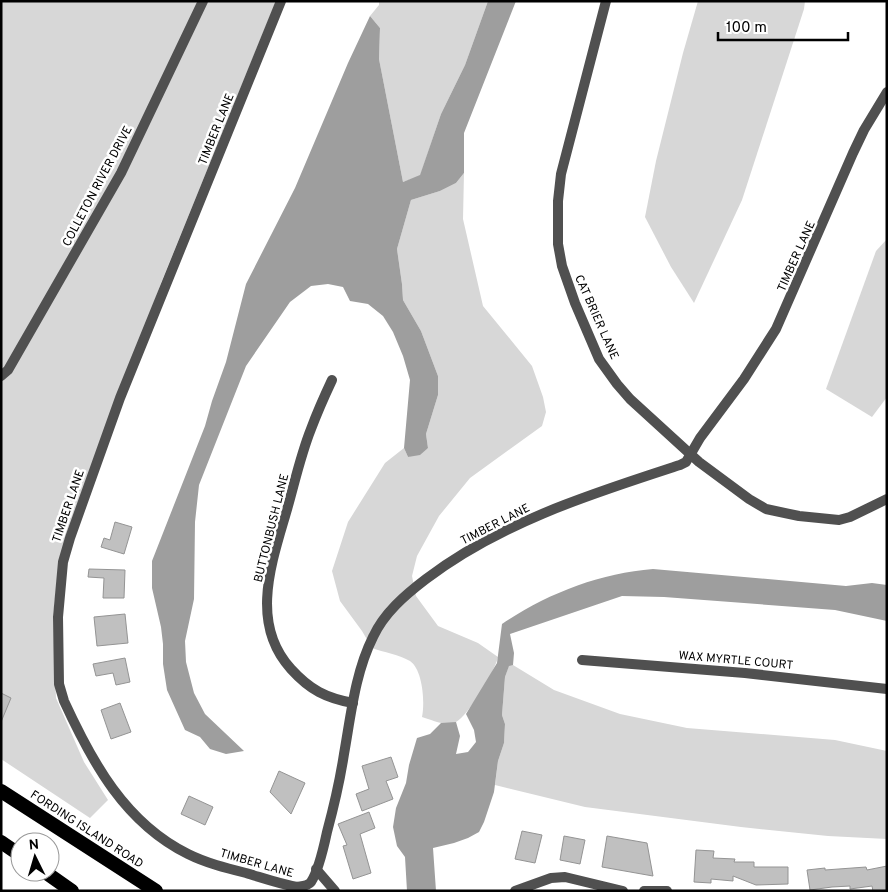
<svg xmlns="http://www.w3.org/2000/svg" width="888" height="892" font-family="Overpass,sans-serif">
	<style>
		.green { fill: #d7d7d7 }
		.water { fill: #9e9e9e }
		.building { fill: #c0c0c0; stroke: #949494 }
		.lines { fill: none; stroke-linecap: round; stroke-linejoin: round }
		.minor { stroke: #505050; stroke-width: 10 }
		.trunk { stroke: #000; stroke-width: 14 }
		.labels { text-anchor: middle; stroke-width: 5; stroke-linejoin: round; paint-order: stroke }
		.street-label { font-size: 12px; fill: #000; stroke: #fff }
	</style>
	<rect width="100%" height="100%" fill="#fff"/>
	<!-- green -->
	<g class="green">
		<polygon points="1,1 276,1 161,283 59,561 53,617 56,698 84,762 108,800 90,818 1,759"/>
		<polygon points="379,1 488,1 465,65 441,114 420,176 403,182 379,59 380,28 370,16 379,5"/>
		<polygon points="698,1 805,1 804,9 742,200 694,303 671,267 645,217 656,161 683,53"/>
		<path d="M464,173L463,219L483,306L532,366L543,397L546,412L542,426L470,478L439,516L417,556L412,576L416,596L438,626L478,643L498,657C496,669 467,717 456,722C446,727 432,720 422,717C425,703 423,670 410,661C400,655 383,652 372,648L362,631L340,601L332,571L348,522L385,463L404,448L408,457L428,448L426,434L438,395V376L421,331L403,300L402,284L397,249L411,200L440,191L456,183Z"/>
		<polygon points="887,239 887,397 872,417 826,389 876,251"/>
		<polygon points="509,665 513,665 554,690 620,714 687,728 835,740 887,751 887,839 828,836 741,827 585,807 495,785 498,761 504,743 505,724 502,715 505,677"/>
	</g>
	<!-- water -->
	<g class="water">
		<polygon points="488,1 516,1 464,133 464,173 456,183 440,191 411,200 397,249 402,284 403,300 421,331 438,376 438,395 426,434 428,448 420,455 408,457 404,448 410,380 403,356 393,332 383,316 368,304 350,301 343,287 328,284 311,286 290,302 246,366 199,485 195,522 194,599 185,641 186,662 194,693 205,714 244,751 226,754 210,749 200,737 185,730 167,690 163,664 163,644 161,627 152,588 152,561 205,426 212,401 226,362 246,284 295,188 348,63 370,16 380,28 379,59 403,182 420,175 441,114 465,65"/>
		<path d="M653,569L846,586L872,583L887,585V621L835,610L664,597L622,596L510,634L514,653L513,665L509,666L505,677L502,715L505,724L504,743L498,761L494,792L484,822L479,832L468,838L454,843L433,848L436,891H407L405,857L397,846L393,827L396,808L406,783L409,765L417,738L430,734L441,723L456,722L460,736L456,754L468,752L476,742L474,730L466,714L497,663L502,624C546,594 600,573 653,569Z"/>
	</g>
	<!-- building -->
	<g class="building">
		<polygon points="115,522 132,527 124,554 101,547 104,538 110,540"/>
		<polygon points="89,569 125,570 124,598 103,598 104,578 88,577"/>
		<polygon points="125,614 128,643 97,646 94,617"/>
		<polygon points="125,658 130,682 116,685 113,673 96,676 93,664"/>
		<polygon points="1,693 11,698 1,722"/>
		<polygon points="120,703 131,732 111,739 101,710"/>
		<polygon points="391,757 398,777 386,781 393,799 362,811 356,794 369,789 362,766"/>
		<polygon points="279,771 305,783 291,814 270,792"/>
		<polygon points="189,796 213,807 205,825 181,814"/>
		<polygon points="369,812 375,828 360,834 371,873 353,879 343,846 347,845 338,824"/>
		<polygon points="522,831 542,835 535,863 515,859"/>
		<polygon points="564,836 585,840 580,864 560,860"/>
		<polygon points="607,836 647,843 653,876 602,867"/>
		<polygon points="696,850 714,851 713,858 735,859 734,862 754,862 754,867 788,867 788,884 756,885 733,876 733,881 711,879 711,883 694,882"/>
		<polygon points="887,866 887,891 873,891 872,886 850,889 850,886 832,887 810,890 807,870 825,868 825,870 866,867 867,870"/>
	</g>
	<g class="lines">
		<!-- minor -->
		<g class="minor">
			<path d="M281,1L120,398L70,538L63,562L58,617L59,684L64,701C92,762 125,823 188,854C206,863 226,868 246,873C263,878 280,884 297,887C302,886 308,886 311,882C319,870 324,846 327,832C334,806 340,780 344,754C351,715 355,673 373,637C384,613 405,595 426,579C501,522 591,494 680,465L686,462L700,438L744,379L776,329L853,153L864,130L887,92"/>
			<polyline points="606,1 561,174 558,201 558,244 562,266 575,303 599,359 617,384 630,399 699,462 749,499 766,509 799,516 839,520 850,517 887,499"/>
			<polyline points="1,376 8,370 121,173 203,1"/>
			<path d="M332,380C324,397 317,413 311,429C301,454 295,481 288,506C273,559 248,622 291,669C310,690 326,698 353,703"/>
			<polyline points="582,660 745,673 887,689"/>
			<polyline points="316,869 335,891"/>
			<polyline points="515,891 551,878 565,877 623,891"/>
			<polyline points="644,891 667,891"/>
		</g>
		<!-- trunk -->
		<g class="trunk">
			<polyline points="1,791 156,891"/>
			<polyline points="1,842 20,855"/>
			<polyline points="45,872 72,891"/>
		</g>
	</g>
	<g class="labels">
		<!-- street labels -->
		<g class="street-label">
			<text transform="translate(216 129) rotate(-68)" y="4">TIMBER LANE</text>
			<text transform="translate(97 186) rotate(-62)" y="4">COLLETON RIVER DRIVE</text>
			<text transform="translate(796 256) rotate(-66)" y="4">TIMBER LANE</text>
			<text transform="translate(597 317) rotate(66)" y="4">CAT BRIER LANE</text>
			<text transform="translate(68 506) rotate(-71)" y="4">TIMBER LANE</text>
			<text transform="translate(495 524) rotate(-27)" y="4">TIMBER LANE</text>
			<text transform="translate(271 528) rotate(-76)" y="4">BUTTONBUSH LANE</text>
			<text transform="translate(736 660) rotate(5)" y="4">WAX MYRTLE COURT</text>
			<text transform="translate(87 829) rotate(33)" y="4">FORDING ISLAND ROAD</text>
			<text transform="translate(257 863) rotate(16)" y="4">TIMBER LANE</text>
		</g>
	</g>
	<!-- border -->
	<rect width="888" height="892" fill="none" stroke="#000000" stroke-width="5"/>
	<!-- north arrow -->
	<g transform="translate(35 857) rotate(355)"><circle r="24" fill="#ffffff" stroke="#999999"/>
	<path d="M0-4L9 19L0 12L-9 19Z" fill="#000000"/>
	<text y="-8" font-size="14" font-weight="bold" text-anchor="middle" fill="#000000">N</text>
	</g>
	<!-- scale -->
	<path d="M718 32v8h130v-8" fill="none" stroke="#000000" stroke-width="2.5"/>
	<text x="726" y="32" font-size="15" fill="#000000" stroke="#ffffff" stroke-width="4" paint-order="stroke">100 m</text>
</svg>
